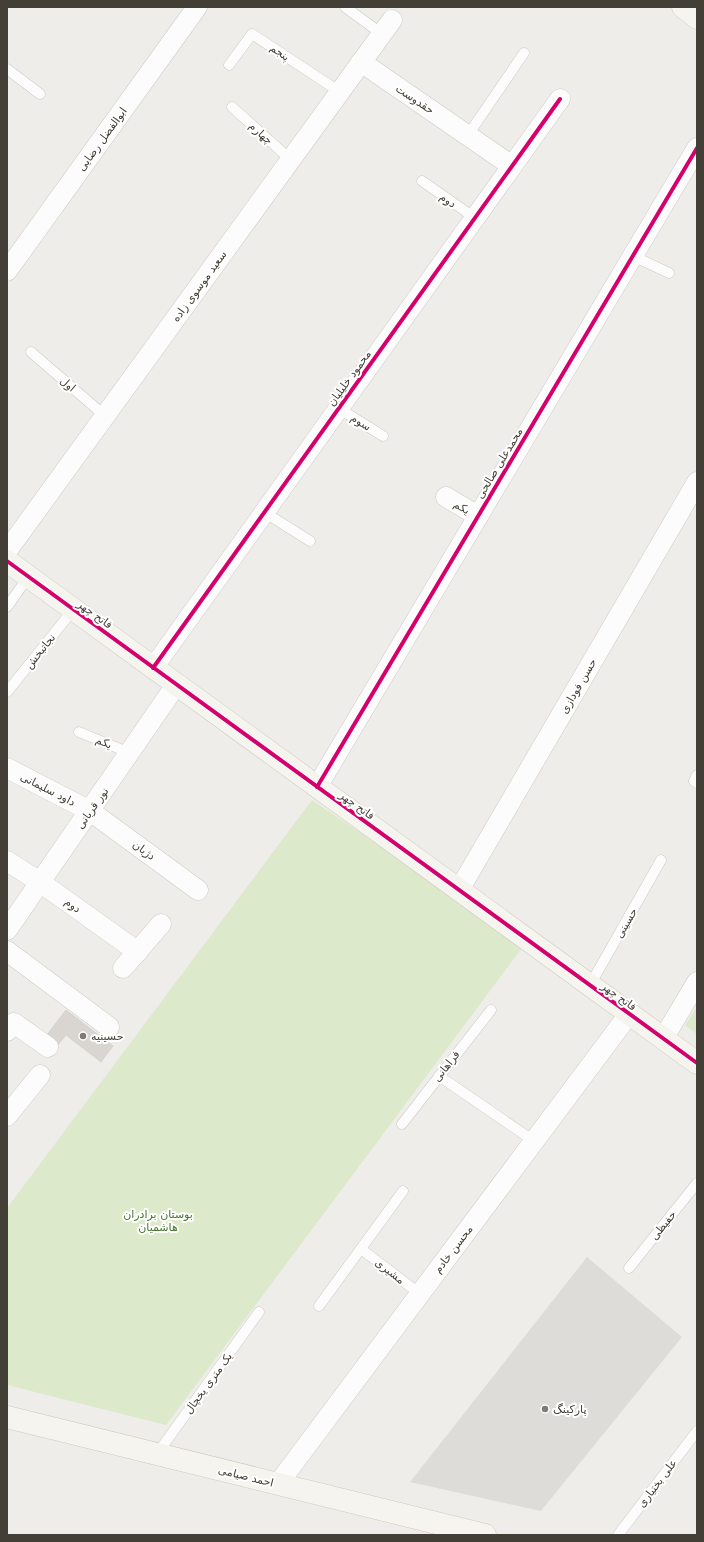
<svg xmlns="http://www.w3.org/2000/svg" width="704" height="1542" font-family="'DejaVu Sans','Noto Naskh Arabic',sans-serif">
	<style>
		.green { fill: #dce9ca }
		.parking { fill: #dedcd9 }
		.building { fill: #d9d6d1; stroke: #d7d4cf }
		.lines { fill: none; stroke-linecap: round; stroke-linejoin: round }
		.lane-casing { stroke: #cdcbc7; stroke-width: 11 }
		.street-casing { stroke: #cdcbc7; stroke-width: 21 }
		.secondary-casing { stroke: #cecac0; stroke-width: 23 }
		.lane { stroke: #fdfcfc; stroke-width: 10 }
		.street { stroke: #fdfcfc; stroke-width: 20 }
		.secondary { stroke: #f6f4ee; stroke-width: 22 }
		.cycleway-casing { stroke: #fff; stroke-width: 6 }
		.cycleway { stroke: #d6006c; stroke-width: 4 }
		.poi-dot { fill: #807c75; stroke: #fff; stroke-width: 1.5 }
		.labels { text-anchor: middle; stroke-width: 4; stroke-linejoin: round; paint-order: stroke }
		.street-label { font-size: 11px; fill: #443f36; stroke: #fff }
		.poi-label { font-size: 11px; fill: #443f36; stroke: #fff; text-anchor: start }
		.park-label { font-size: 11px; fill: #47732c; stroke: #fff }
	</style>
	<rect width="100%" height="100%" fill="#efede9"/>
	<!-- green -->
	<g class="green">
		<polygon points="312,800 525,944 166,1425 7,1385 7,1208"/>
		<polygon points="697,1007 697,1034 685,1025"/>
	</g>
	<!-- parking -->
	<polygon class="parking" points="587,1257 682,1337 541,1511 410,1482"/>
	<!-- building -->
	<polygon class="building" points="66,1010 113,1046 101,1062 66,1035 58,1045 46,1036"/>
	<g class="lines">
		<defs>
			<g id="lane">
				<polyline points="345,7 382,34"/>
				<polyline points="229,65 252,34 340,92"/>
				<polyline points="7,69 40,94"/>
				<polyline points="232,107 291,160"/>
				<polyline points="468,135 524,53"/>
				<polyline points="422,181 475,218"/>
				<polyline points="633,256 669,273"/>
				<polyline points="31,352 105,416"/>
				<polyline points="338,408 383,436"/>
				<polyline points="264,512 310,541"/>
				<polyline points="7,607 28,577"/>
				<polyline points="7,692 73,610"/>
				<polyline points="79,732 130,753"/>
				<polyline points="697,775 694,781 697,783"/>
				<polyline points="590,985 661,860"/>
				<polyline points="439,1076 534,1141"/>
				<polyline points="402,1124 491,1010"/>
				<polyline points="361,1249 420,1294"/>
				<polyline points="629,1268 697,1183"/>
				<polyline points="319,1306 403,1191"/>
				<polyline points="157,1454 259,1312"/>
				<polyline points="618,1535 697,1431"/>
			</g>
			<g id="street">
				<polyline points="361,62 512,166"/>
				<polyline points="7,271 197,7"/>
				<polyline points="446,497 478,516"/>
				<polyline points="7,551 392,20"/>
				<polyline points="153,668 560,99"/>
				<polyline points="7,768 90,811 198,890"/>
				<polyline points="317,787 697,148"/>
				<polyline points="7,861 40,882 138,952"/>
				<polyline points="459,890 697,482"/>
				<polyline points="7,930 176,685"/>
				<polyline points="7,951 109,1027"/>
				<polyline points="123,968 161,924"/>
				<polyline points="7,1031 14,1023 48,1047"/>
				<polyline points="663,1039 697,982"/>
				<polyline points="7,1116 40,1075"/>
				<polyline points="278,1484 629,1014"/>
			</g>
			<g id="secondary">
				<polyline points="683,7 697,18"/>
				<polyline points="7,561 697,1063"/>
				<polyline points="7,1417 485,1535"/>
			</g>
		</defs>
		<!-- lane casing -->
		<use href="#lane" class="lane-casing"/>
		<!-- street casing -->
		<use href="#street" class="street-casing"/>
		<!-- secondary casing -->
		<use href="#secondary" class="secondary-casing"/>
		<!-- lane -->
		<use href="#lane" class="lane"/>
		<!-- street -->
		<use href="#street" class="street"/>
		<!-- secondary -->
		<use href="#secondary" class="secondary"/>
		<defs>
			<g id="cycleway">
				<polyline points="7,561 697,1063"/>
				<polyline points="153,668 560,99"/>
				<polyline points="317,787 697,148"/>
			</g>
		</defs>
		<!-- cycleway casing -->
		<use href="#cycleway" class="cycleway-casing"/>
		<!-- cycleway -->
		<use href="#cycleway" class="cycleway"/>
	</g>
	<!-- markers -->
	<g class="poi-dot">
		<circle cx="83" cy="1036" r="4"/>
		<circle cx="545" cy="1409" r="4"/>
	</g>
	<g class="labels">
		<!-- street labels -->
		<g class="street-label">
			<text transform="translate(280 52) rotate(34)" y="4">پنجم</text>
			<text transform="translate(415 99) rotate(34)" y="4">حقدوست</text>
			<text transform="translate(261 133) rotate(42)" y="4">چهارم</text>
			<text transform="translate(102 139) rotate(-54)" y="4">ابوالفضل رضایی</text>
			<text transform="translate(448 200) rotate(35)" y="4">دوم</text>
			<text transform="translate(199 286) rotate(-54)" y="4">سعید موسوی زاده</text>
			<text transform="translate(349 378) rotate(-54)" y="4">محمود خلیلیان</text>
			<text transform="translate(68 384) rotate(40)" y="4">اول</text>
			<text transform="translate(361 422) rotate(32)" y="4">سوم</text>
			<text transform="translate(499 463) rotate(-59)" y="4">محمدعلی صالحی</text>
			<text transform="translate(462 507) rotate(30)" y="4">یکم</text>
			<text transform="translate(95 614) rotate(36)" y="4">فاتح چهر</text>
			<text transform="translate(40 651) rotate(-51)" y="4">نجاتبخش</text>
			<text transform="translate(578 686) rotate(-60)" y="4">حسن فودازی</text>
			<text transform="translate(104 742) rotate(22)" y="4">یکم</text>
			<text transform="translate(48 789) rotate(27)" y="4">داود سلیمانی</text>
			<text transform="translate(357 805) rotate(36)" y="4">فاتح چهر</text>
			<text transform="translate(92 808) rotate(-55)" y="4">نور قربانی</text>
			<text transform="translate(144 850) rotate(36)" y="4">دژبان</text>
			<text transform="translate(73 905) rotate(36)" y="4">دوم</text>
			<text transform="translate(626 923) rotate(-60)" y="4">حسینی</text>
			<text transform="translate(619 996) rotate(36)" y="4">فاتح چهر</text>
			<text transform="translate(446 1066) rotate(-52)" y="4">فراهانی</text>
			<text transform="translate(663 1225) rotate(-51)" y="4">حفیظی</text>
			<text transform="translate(453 1249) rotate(-53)" y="4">محسن خادم</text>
			<text transform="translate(390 1271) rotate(38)" y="4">مشیری</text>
			<text transform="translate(208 1383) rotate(-54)" y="4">یک متری یخچال</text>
			<text transform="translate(246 1476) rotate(14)" y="4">احمد صیامی</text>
			<text transform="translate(657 1483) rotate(-53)" y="4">علی بختیاری</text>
		</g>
		<!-- poi labels -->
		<g class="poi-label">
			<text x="91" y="1040">حسینیه</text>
			<text x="553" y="1413">پارکینگ</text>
		</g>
		<!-- park labels -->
		<g class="park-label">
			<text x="158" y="1218">بوستان برادران<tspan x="158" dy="13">هاشمیان</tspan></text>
		</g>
	</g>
	<!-- border -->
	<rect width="704" height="1542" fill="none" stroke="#443f36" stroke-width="16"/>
</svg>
